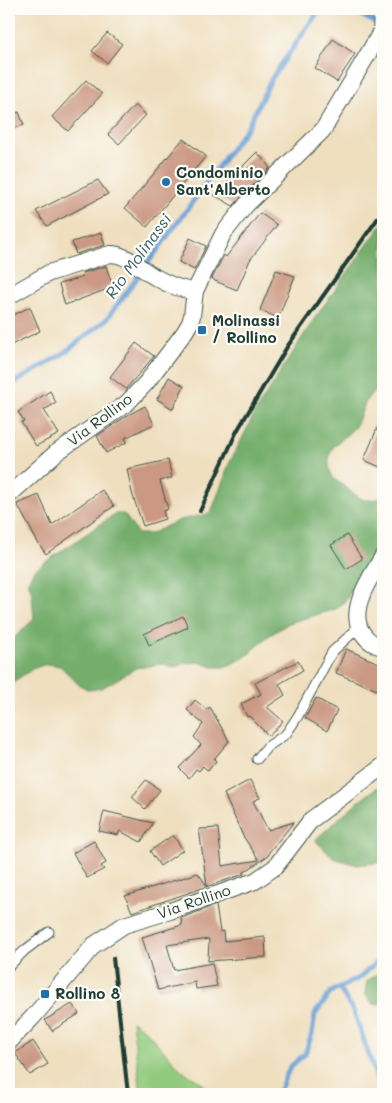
<svg xmlns="http://www.w3.org/2000/svg" width="392" height="1103" font-family="Mali,sans-serif">
	<style>
		.green { fill: #91ca7d; stroke: #588458 }
		.forest { fill: #74ae6c; stroke: #4a7650 }
		.lines { fill: none; stroke-linecap: round; stroke-linejoin: round }
		.stream { stroke: #669fd5; stroke-width: 5 }
		.building { fill: #cb9983 }
		.service-casing { stroke: #3e5549; stroke-width: 11 }
		.minor-casing { stroke: #3e5549; stroke-width: 18 }
		.service { stroke: #fff; stroke-width: 9 }
		.minor { stroke: #fff; stroke-width: 16 }
		.rail { stroke: #1f3d34; stroke-width: 4 }
		.poi-dot { fill: #1f6fb2; stroke: #fdfcf7; stroke-width: 2 }
		.labels { text-anchor: middle; stroke-width: 4.5; stroke-linejoin: round; paint-order: stroke }
		.poi-label { font-size: 15px; font-weight: bold; fill: #1f3d34; stroke: #fdfcf7; text-anchor: start }
		.street-label { font-size: 15px; fill: #1f3d34; stroke: #fdfcf7 }
		.water-label { font-size: 16px; font-style: italic; fill: #385f6c; stroke: #fdfcf7 }
	</style>
	<rect width="100%" height="100%" fill="#fdfcf7"/>
	<filter id="ink" filterUnits="userSpaceOnUse"><feTurbulence type="fractalNoise" baseFrequency=".02" numOctaves="2"/><feDisplacementMap in="SourceGraphic" scale="10" xChannelSelector="R" yChannelSelector="G"/><feConvolveMatrix kernelMatrix="1 2 1 2 8 2 1 2 1" color-interpolation-filters="sRGB"/></filter>
	<filter id="wash" filterUnits="userSpaceOnUse"><feTurbulence type="fractalNoise" baseFrequency=".0096" numOctaves="4" result="noise"/><feDisplacementMap in="SourceGraphic" scale="20" xChannelSelector="R" yChannelSelector="G"/><feGaussianBlur stdDeviation="1.12" result="paint"/><feColorMatrix in="noise" values="0 0 0 0 0 0 0 0 0 0 0 0 0 0 0 0 0 1.4 0 .05"/><feComposite in="paint" operator="in"/></filter>
	<g filter="url(#wash)">
		<rect width="100%" height="100%" fill="#efdfbf"/>
		<!-- green -->
		<polygon class="green" points="132,1021 146,1031 181,1070 203,1084 208,1094 141,1094"/>
		<!-- forest -->
		<g class="forest">
			<path d="M383,223V387C364,394 365,407 357,423C351,435 337,439 331,451C328,458 328,470 333,477C335,480 360,499 364,500C370,501 377,498 383,499V536L346,600L336,609L289,623L267,637L248,655L236,662L224,667H212L199,662L186,663L174,667L162,664L136,668L102,688L89,690L78,684L60,666L47,664L34,668L13,682H9V643L34,619L32,593L28,581L34,570L115,514H124L138,534H150L180,520L208,514L212,510L230,462L257,409L312,322Z"/>
			<polygon points="383,783 383,862 357,865 333,858 315,840 353,806"/>
			<polygon points="383,970 383,1004 372,1004 365,994 367,981"/>
		</g>
		<g class="lines">
			<!-- stream -->
			<g class="stream">
				<polyline points="350,9 378,24"/>
				<polyline points="9,386 63,354 107,319 248,126 272,78 320,9"/>
				<polyline points="339,988 354,1012 379,1084 383,1090"/>
				<polyline points="278,1094 290,1067 305,1054 312,1034 315,1014 331,992 361,977 383,955"/>
			</g>
		</g>
		<g id="blocks">
			<!-- building -->
			<g class="building">
				<polygon points="107,33 122,44 107,63 92,51"/>
				<polygon points="333,39 355,54 337,82 315,68"/>
				<polygon points="86,80 102,94 68,131 52,117"/>
				<polygon points="135,105 146,115 119,144 108,134"/>
				<polygon points="19,112 24,125 9,130 9,115"/>
				<polygon points="183,139 206,156 147,227 125,208"/>
				<polygon points="257,152 270,168 233,206 214,195"/>
				<polygon points="98,180 108,194 47,226 36,211"/>
				<polygon points="260,213 277,225 250,260 237,290 215,281 212,278 224,255 226,257"/>
				<polygon points="101,233 105,245 76,254 72,242"/>
				<polygon points="190,238 206,246 194,270 179,262"/>
				<polygon points="106,266 113,287 65,305 59,284 83,277 82,273"/>
				<polygon points="276,270 295,276 278,318 260,310"/>
				<polygon points="30,307 40,331 9,346 9,317"/>
				<polygon points="136,343 154,356 126,389 110,377"/>
				<polygon points="169,377 184,386 173,409 157,399"/>
				<polygon points="50,391 56,403 44,410 59,434 36,446 21,422 24,421 18,412"/>
				<polygon points="145,406 154,424 125,438 127,442 106,453 97,436 128,415"/>
				<polygon points="383,414 383,460 380,467 364,460"/>
				<polygon points="168,460 172,478 160,481 168,509 163,511 165,519 143,526 132,493 127,469"/>
				<polygon points="102,490 114,506 46,554 37,541 17,504 39,495 52,525"/>
				<polygon points="347,535 362,559 346,569 331,545"/>
				<polygon points="183,616 188,627 149,645 144,634"/>
				<polygon points="346,649 383,665 383,676 377,690 336,673"/>
				<polygon points="298,661 303,670 279,684 285,695 267,707 283,721 269,736 249,716 247,717 241,704 261,694 255,683"/>
				<polygon points="316,698 337,710 327,731 305,718"/>
				<polygon points="195,700 207,710 210,707 229,741 214,759 216,761 208,771 203,766 199,771 196,769 189,778 179,768 201,745 194,737 203,724 187,710"/>
				<polygon points="146,780 160,790 145,809 132,797"/>
				<polygon points="250,780 260,798 253,801 268,830 294,822 269,852 269,855 243,873 244,874 132,912 125,896 198,873 207,886 199,829 218,828 222,866 259,860 243,836 224,794"/>
				<polygon points="104,811 153,823 141,842 120,831 118,835 99,831"/>
				<polygon points="173,835 183,850 160,866 150,851"/>
				<polygon points="94,841 106,863 101,866 104,869 87,878 73,853"/>
				<polygon points="216,905 220,932 223,931 224,941 265,937 266,957 208,961 209,939 167,945 174,970 212,963 217,986 196,989 195,982 158,990 142,937 182,925 181,918"/>
				<polygon points="72,1004 79,1014 52,1031 45,1020"/>
				<polygon points="33,1041 48,1064 30,1075 15,1053"/>
			</g>
		</g>
	</g>
	<g filter="url(#ink)">
		<use href="#blocks" fill-opacity="0" stroke="#3e5549" stroke-width="1"/>
		<g class="lines">
			<defs>
				<g id="service">
					<polyline points="257,759 267,747 286,734 298,716 332,652 359,627"/>
					<polyline points="9,966 24,951 49,932"/>
				</g>
				<g id="minor">
					<polyline points="195,291 223,234 246,205 323,130 381,32 382,9"/>
					<path d="M9,296L49,273L110,254C128,254 140,269 155,277C167,284 181,290 195,291L192,316L190,323L184,333L146,383L127,403L56,453L9,495"/>
					<path d="M383,556C371,577 345,612 364,635C368,641 376,646 383,647"/>
					<polyline points="9,1042 33,1017 94,945 124,925 170,911 255,881 275,867 311,820 383,766"/>
				</g>
			</defs>
			<!-- service casing -->
			<use href="#service" class="service-casing"/>
			<!-- minor casing -->
			<use href="#minor" class="minor-casing"/>
			<!-- service -->
			<use href="#service" class="service"/>
			<!-- minor -->
			<use href="#minor" class="minor"/>
			<!-- rail -->
			<g class="rail">
				<polyline points="200,511 237,431 287,347 383,211"/>
				<polyline points="113,958 128,1094"/>
			</g>
		</g>
	</g>
	<!-- markers -->
	<g class="poi-dot">
		<circle cx="166" cy="182" r="5"/>
		<rect x="197" y="325" width="10" height="10" rx="2.5"/>
		<rect x="40" y="989" width="10" height="10" rx="2.5"/>
	</g>
	<g class="labels">
		<!-- poi labels -->
		<g class="poi-label">
			<text x="176" y="178">Condominio<tspan x="176" dy="17">Sant'Alberto</tspan></text>
			<text x="212" y="326">Molinassi<tspan x="212" dy="17">/ Rollino</tspan></text>
			<text x="55" y="999">Rollino 8</text>
		</g>
		<!-- street labels -->
		<g class="street-label">
			<text transform="translate(100 420) rotate(-37)" y="5">Via Rollino</text>
			<text transform="translate(194 902) rotate(-19)" y="5">Via Rollino</text>
		</g>
		<!-- water labels -->
		<g class="water-label">
			<text transform="translate(138 256) rotate(-54)" y="6">Rio Molinassi</text>
		</g>
	</g>
	<!-- margin -->
	<rect width="392" height="1103" fill="none" stroke="#fdfcf7" stroke-width="30"/>
</svg>
